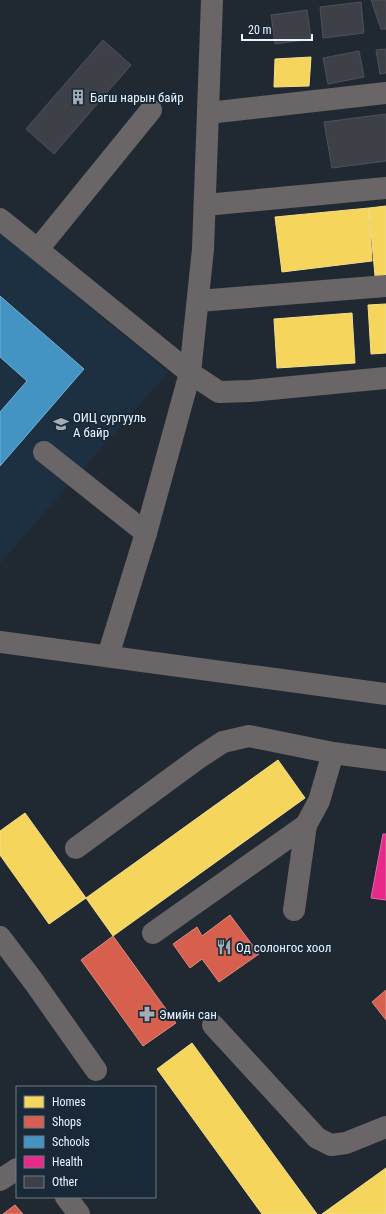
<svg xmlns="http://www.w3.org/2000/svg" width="386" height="1214" font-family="'Roboto Condensed',sans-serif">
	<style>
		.built { fill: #1d3041 }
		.homes { fill: #f6d55c; stroke: #f3de8d }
		.shops { fill: #d6604d; stroke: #dc8c82 }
		.schools { fill: #4393c3; stroke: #75b0d5 }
		.health { fill: #e7298a; stroke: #e866ad }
		.building { fill: #3e4048; stroke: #4e5158 }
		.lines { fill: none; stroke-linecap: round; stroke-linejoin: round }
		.minor { stroke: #6a6566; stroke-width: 22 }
		.labels { text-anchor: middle; stroke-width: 4; stroke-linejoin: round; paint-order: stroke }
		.poi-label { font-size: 13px; fill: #ebf4fe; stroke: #1a2937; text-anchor: start }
	</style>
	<rect width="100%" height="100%" fill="#202931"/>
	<!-- built -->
	<polygon class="built" points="0,233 168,372 0,563"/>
	<!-- homes -->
	<g class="homes">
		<polygon points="311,57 309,86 274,87 275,59"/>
		<polygon points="386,206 386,275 375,276 369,208"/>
		<polygon points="369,208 372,261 282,272 275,217"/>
		<polygon points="386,304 386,353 371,354 368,305"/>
		<polygon points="352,313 355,363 277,368 274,319"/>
		<polygon points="278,760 305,798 113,936 86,898"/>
		<polygon points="25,813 86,898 49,924 0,855 0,831"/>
		<polygon points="192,1043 317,1214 262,1214 157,1069"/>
		<polygon points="386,1168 386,1214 322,1214"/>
	</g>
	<!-- shops -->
	<g class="shops">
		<polygon points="230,915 259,954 219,982 202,959 190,968 173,944 197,927 202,936"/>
		<polygon points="113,936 176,1023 143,1046 81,960"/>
		<polygon points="386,990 386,1020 372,1002"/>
		<polygon points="15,1205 23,1214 3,1214"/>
	</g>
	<!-- schools -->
	<polygon class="schools" points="0,296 84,369 0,466 0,412 27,381 0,357"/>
	<!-- health -->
	<polygon class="health" points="383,834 386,834 386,900 371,898"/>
	<!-- building -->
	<g class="building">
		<polygon points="371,0 386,0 386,29 381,29"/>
		<polygon points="361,2 364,33 323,38 320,7"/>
		<polygon points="307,10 311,39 275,44 271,15"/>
		<polygon points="103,40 131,65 54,154 26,129"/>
		<polygon points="386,49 386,73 380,74 376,50"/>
		<polygon points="359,51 364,77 328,84 323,58"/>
		<polygon points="386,114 386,161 332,168 324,122"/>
	</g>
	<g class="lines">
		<!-- minor -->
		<g class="minor">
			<polyline points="208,113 386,93"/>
			<polyline points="205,205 386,188"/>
			<polyline points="0,219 190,373 219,392 250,391 386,378"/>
			<polyline points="38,249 151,110"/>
			<polyline points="198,301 386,286"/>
			<polyline points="44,452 146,533"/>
			<polyline points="0,642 386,694"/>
			<polyline points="108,656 146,533 190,373 203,249 212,0"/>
			<polyline points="76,848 200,757 223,742 249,736 333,753 386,760"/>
			<polyline points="294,910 306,825 319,801 333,753"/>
			<polyline points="153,933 306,825"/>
			<polyline points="0,937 34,982 96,1070"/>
			<polyline points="213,1025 317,1138 331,1145 346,1143 386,1127"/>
			<polyline points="0,1180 17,1169"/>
			<polyline points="66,1197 79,1214"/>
		</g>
	</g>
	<!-- icons -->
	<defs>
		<symbol id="building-bare" viewBox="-9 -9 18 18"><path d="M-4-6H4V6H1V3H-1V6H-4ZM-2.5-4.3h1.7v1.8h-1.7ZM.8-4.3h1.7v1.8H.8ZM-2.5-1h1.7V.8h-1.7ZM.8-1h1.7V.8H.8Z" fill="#a4adb6" stroke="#1a2937" stroke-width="2.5" paint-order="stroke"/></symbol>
		<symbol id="school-bare" viewBox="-9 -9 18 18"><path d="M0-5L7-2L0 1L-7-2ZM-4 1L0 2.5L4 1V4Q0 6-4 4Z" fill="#a4adb6" stroke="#1a2937" stroke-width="2.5" paint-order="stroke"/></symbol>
		<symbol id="restaurant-bare" viewBox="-9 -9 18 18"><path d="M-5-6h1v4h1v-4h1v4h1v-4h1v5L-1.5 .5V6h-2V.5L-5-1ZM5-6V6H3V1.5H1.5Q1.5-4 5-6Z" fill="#a4adb6" stroke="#1a2937" stroke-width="2.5" paint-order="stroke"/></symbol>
		<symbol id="pharmacy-bare" viewBox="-9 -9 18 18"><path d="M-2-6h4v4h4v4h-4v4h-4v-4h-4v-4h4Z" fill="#a4adb6" stroke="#1a2937" stroke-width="2.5" paint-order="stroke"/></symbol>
	</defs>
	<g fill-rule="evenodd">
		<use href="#building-bare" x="67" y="86" width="22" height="22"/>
		<use href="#school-bare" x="50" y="413" width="22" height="22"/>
		<use href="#restaurant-bare" x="213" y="936" width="22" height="22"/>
		<use href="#pharmacy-bare" x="136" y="1003" width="22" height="22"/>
	</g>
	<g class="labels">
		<!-- poi labels -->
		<g class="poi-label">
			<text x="90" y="102">Багш нарын байр</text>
			<text x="73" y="422">ОИЦ сургууль<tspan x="73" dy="15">А байр</tspan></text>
			<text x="236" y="952">Од солонгос хоол</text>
			<text x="159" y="1019">Эмийн сан</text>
		</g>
	</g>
	<!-- legend -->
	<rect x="16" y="1086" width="140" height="112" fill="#1a2937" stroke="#6e7a87"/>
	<rect x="24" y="1096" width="20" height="12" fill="#f6d55c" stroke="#6e7a87"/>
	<text x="52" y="1106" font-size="12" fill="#ebf4fe">Homes</text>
	<rect x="24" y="1116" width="20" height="12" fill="#d6604d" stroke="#6e7a87"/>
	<text x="52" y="1126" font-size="12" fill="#ebf4fe">Shops</text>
	<rect x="24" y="1136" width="20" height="12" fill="#4393c3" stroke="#6e7a87"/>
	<text x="52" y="1146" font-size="12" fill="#ebf4fe">Schools</text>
	<rect x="24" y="1156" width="20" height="12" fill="#e7298a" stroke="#6e7a87"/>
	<text x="52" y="1166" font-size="12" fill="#ebf4fe">Health</text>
	<rect x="24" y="1176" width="20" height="12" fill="#3e4048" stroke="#6e7a87"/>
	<text x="52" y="1186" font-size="12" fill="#ebf4fe">Other</text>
	<!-- scale -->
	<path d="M242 34v6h70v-6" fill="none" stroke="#ebf4fe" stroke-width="2"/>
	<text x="248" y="34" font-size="12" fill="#ebf4fe" stroke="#1a2937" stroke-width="3" paint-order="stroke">20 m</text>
</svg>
